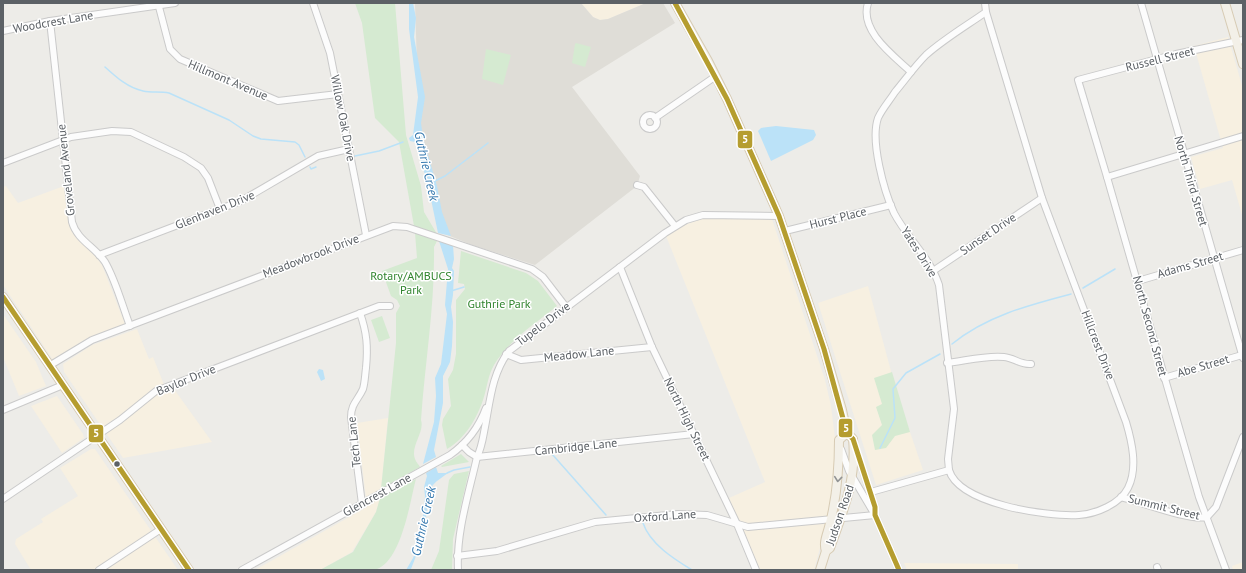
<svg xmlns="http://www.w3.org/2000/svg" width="1246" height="573" font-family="'PT Sans',sans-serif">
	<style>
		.commercial { fill: #f7f0e1 }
		.education { fill: #dfddd7 }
		.green { fill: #d5ead1 }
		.water { fill: #bbe2f8 }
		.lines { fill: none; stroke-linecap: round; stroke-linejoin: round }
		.stream { stroke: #bbe2f8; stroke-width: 1.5 }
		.minor-casing { stroke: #cacaca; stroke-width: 8 }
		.major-casing { stroke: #d7cbb4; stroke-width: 10 }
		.minor { stroke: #fcfcfc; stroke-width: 6 }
		.major { stroke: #f3f0e8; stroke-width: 8 }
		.bus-1-casing { stroke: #fff; stroke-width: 8 }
		.bus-1 { stroke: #b59d2f; stroke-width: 5 }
		.oneway { stroke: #919394 }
		.bus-dot { fill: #5c6166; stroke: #fff; stroke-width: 1.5 }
		.labels { text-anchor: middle; stroke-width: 3; stroke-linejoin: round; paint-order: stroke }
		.street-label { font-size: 12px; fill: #5c6166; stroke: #fff }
		.park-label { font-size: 12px; fill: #30842e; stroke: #fff }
		.water-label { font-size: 13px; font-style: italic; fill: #377ab0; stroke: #fff }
		.line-badge { stroke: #fff; stroke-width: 1.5 }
		.badge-label { font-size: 11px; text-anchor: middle; font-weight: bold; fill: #fff }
	</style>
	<rect width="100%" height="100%" fill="#edece8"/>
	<!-- commercial -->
	<g class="commercial">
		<polygon points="581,3 646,3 608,19 600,20 593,17"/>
		<polygon points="1228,37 1243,89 1243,218 1232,180 1200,189 1191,157 1223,148 1194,46"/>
		<polygon points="6,186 18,203 64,186 70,228 76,238 93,253 102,265 125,324 88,338 53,360 3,285 3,187"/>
		<polygon points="708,217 772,219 825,380 831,406 835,438 836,466 829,515 814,570 760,570 729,498 765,482 666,236 684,225"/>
		<polygon points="868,286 898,397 923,470 876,485 818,303"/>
		<polygon points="3,314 36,362 46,386 19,396 3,357"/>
		<polygon points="137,329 149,359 153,357 167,392 174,389 212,442 123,458 64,372 63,364 92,345"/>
		<polygon points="57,396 83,434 84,438 62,453 31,406"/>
		<polygon points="388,418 380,501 376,512 352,552 320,570 255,570 367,507 357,423"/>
		<polygon points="91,449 95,449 178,570 31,570 15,544 16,539 43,522 41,519 78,496 60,468"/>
		<polygon points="1243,562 1243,570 1233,570 1232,566"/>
		<polygon points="904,563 1018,564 1018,570 907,570"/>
	</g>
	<!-- education -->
	<polygon class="education" points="415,3 581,3 593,17 600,20 608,19 646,3 663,3 675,23 572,87 640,176 637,186 535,265 472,245 445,234 418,131 423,107 417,66"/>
	<!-- green -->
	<g class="green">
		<polygon points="355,3 395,3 406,135 421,186 424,212 437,234 414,226 399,142 375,118 362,23"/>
		<polygon points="576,43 591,47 585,67 572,63 575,44"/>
		<polygon points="486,49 511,55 503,85 482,79"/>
		<path d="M415,233L437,241L434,247C435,305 425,362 421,420C425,432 410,446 415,459C416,462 419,465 420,467L381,489L396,343V313L400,306L397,300L391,296L382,271L417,258Z"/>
		<path d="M461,251L526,273L538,281L557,306C535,324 509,340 494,365C488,375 487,388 483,400C477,418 465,439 447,449L442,425L443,419L451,406L448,379L453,370L456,354V300L465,289L464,284L458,283Z"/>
		<polygon points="382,316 390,338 379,342 371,320"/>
		<polygon points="892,372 910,432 895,436 886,448 875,450 872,435 882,425 876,407 882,404 874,378"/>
		<polygon points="461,454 469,462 442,467 441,466"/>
		<polygon points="469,471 453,539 452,570 431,570 439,551 449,480 454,474"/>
		<path d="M416,479C410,501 401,566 373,570C356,572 337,570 320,570L353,552L376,512L380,498Z"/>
	</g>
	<!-- water -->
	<g class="water">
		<polygon points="409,3 413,3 416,18 414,37 425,97 421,123 423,138 437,186 442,212 451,236 438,233 428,185 415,142 410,141 409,138 413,135 418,97 409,29"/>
		<polygon points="776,126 814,130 816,135 813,140 771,161 758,131 761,128"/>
		<polygon points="439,241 453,245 454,259 452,268 454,271 453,295 451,307 453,322 452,346 450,362 443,376 443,403 434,450 436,457 423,464 434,422 436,396 435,378 441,364 447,314 445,305 448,269"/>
		<polygon points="319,369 323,370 325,379 321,381 317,372"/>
		<path d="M436,467L438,473H448C443,477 437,480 433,485C428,491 424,525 427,532C422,537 415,560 411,569L406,570L413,558L421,535L425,496L424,487L427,476L426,473Z"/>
	</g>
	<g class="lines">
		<!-- stream -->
		<g class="stream">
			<path d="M105,67C116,77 128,88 143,91C152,93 160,91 169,93L229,120L253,136L261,139L295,142L299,145L305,157"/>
			<polyline points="355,156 379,151 403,142"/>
			<polyline points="310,167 311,169 316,167"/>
			<polyline points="435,181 445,176 488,143"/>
			<polyline points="1083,288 1115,269"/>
			<polyline points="451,291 464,287"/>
			<path d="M952,344C986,316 1029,305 1071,294"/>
			<polyline points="880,448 895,418 893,389 906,373 940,354"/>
			<polyline points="552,454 606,515"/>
			<polyline points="447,473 454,470 470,467"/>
			<path d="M643,523C650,544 674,559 692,570"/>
		</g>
		<defs>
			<g id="minor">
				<polyline points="158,3 170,49 180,59 278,101 338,94"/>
				<polyline points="313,3 330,53 366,235"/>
				<path d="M868,3C859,31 894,56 911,72"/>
				<polyline points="1141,3 1243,358"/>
				<path d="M50,21L72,222C77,240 95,247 105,262C116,281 122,305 130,326"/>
				<polyline points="3,31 50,21 175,3"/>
				<circle cx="650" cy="122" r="7"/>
				<polyline points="655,118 716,76"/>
				<polyline points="3,163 71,137 112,131 131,132 184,157 201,168 208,178 220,209"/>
				<polyline points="1107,177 1243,136"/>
				<polyline points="637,185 644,187 675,226"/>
				<polyline points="785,231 891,205"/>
				<polyline points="99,255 241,201 318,156 349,149"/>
				<polyline points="620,267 652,347 737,524 756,570"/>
				<polyline points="933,271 1042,198"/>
				<polyline points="1138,281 1243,250"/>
				<path d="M360,313C367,333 368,347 366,368C365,375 365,382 363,389C358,400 351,404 351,417L362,504"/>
				<polyline points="506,354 521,360 652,347"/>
				<path d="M947,363C965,361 986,355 1004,357C1014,358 1021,365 1031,364"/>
				<polyline points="49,366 92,340 393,226 407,227 532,269 543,277 566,307"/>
				<polyline points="1164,378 1242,355"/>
				<polyline points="3,410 63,385"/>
				<polyline points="462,445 469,452 477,457 694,434"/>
				<polyline points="855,446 875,507 875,515"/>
				<polyline points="841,449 849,471 875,515 899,570"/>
				<path d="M949,470C959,504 1047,517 1079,515C1096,514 1120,504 1128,488C1138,468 1132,442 1126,422L1042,198L986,12"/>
				<path d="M871,492L949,470L948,459L954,409L939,285C930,257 907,238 894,213C884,191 870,141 878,118C882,109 890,100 895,92C905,80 915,66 926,55C944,39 966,26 986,12L985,3"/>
				<path d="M1121,497C1141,502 1189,521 1207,517"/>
				<polyline points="3,499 120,420 156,391 379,306 390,306"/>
				<polyline points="1207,517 1216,507 1243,437"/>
				<polyline points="457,556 497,551 595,522 678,514 707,515 748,527 875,515"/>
				<polyline points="1157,567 1158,570"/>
				<polyline points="99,570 161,529"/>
				<path d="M242,570L450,455C467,443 479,427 486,408"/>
				<path d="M458,570C456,532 469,493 477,457C482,447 483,437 485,427C490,401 492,373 509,351L665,233L686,220L703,215L779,216"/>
				<polyline points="1226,570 1199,497 1107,177 1078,80 1176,54 1243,40"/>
			</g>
			<g id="major">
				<path d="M675,3L708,61L727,99L779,216L824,349L842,410L847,433L853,439C857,478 843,512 830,548L826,551L820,570"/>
				<polyline points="1225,3 1243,64"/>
				<polyline points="3,297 189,570"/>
				<path d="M826,551C823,543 827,535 829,527C837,498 839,469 839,440L847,433"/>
			</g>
		</defs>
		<!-- minor casing -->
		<use href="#minor" class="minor-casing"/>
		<!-- major casing -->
		<use href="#major" class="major-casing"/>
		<!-- minor -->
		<use href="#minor" class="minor"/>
		<!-- major -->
		<use href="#major" class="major"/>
		<defs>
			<g id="bus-1">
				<polyline points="675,3 727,99 779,216 824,349 847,433 853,439 875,507 875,515 899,570"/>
				<polyline points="3,297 189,570"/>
			</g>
		</defs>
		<!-- bus-1 casing -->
		<use href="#bus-1" class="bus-1-casing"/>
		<!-- bus-1 -->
		<use href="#bus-1" class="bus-1"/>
	</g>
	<!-- one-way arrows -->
	<defs><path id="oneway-chevron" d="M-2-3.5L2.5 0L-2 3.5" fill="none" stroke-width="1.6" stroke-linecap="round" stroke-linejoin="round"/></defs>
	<use class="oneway" href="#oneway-chevron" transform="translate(838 479) rotate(96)"/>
	<!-- markers -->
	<circle class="bus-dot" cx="117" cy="464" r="3.5"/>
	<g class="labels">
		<!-- street labels -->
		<g class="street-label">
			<text transform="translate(53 22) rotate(-10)" y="4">Woodcrest Lane</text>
			<text transform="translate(1160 59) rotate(-14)" y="4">Russell Street</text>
			<text transform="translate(228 80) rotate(23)" y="4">Hillmont Avenue</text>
			<text transform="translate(343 118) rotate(79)" y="4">Willow Oak Drive</text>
			<text transform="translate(66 170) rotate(-96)" y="4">Groveland Avenue</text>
			<text transform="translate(1191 181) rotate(74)" y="4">North Third Street</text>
			<text transform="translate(215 210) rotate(-22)" y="4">Glenhaven Drive</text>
			<text transform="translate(838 218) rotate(-14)" y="4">Hurst Place</text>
			<text transform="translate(988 234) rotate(-34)" y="4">Sunset Drive</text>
			<text transform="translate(919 252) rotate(58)" y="4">Yates Drive</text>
			<text transform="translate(311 256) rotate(-21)" y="4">Meadowbrook Drive</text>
			<text transform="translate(1190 265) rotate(-16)" y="4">Adams Street</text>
			<text transform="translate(543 324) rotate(-37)" y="4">Tupelo Drive</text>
			<text transform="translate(1150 326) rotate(75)" y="4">North Second Street</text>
			<text transform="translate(1098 345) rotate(69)" y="4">Hillcrest Drive</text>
			<text transform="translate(579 354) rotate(-6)" y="4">Meadow Lane</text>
			<text transform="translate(1203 366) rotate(-16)" y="4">Abe Street</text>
			<text transform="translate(186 380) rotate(-22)" y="4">Baylor Drive</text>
			<text transform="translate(687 419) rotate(64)" y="4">North High Street</text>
			<text transform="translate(354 442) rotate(-96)" y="4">Tech Lane</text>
			<text transform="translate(576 447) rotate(-6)" y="4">Cambridge Lane</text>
			<text transform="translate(377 495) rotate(-29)" y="4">Glencrest Lane</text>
			<text transform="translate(1164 507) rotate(14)" y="4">Summit Street</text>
			<text transform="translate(840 515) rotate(-71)" y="4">Judson Road</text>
			<text transform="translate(665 516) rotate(-4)" y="4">Oxford Lane</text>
		</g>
		<!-- park labels -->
		<g class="park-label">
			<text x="411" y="280">Rotary/AMBUCS<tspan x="411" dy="14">Park</tspan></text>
			<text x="499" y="308">Guthrie Park</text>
		</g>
		<!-- water labels -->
		<g class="water-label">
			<text transform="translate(427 166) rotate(77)" y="5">Guthrie Creek</text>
			<text transform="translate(423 521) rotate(-77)" y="5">Guthrie Creek</text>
		</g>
	</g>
	<g class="line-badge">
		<rect x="737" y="130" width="16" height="19" rx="4" fill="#b59d2f"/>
		<rect x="838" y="418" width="15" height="20" rx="4" fill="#b59d2f"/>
		<rect x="88" y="424" width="16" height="19" rx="4" fill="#b59d2f"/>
	</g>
	<g class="badge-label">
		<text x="745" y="143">5</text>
		<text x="846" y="432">5</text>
		<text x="96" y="437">5</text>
	</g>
	<!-- border -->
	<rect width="1246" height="573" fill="none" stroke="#5c6166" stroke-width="8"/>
</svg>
